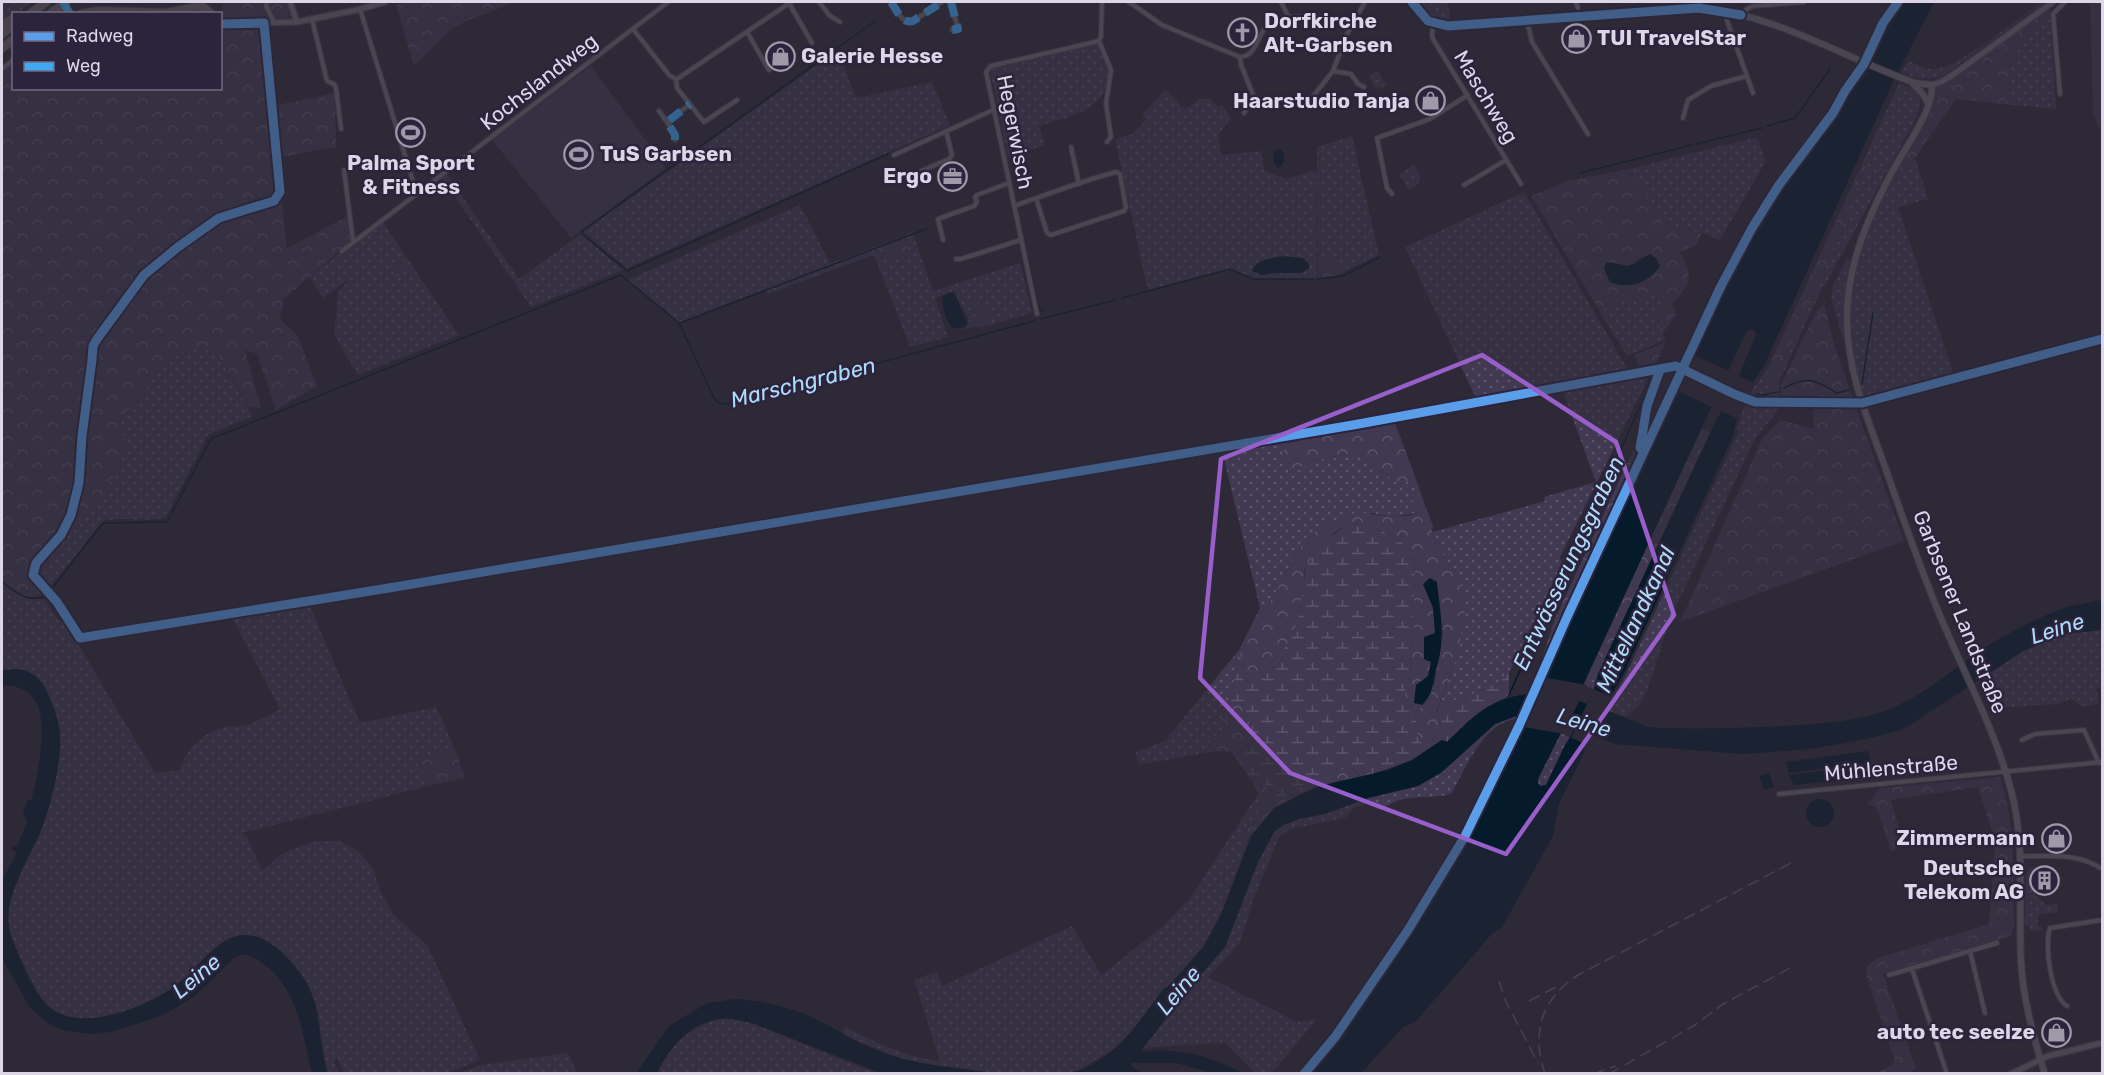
<svg xmlns="http://www.w3.org/2000/svg" width="2104" height="1075" font-family="Rubik,sans-serif">
	<style>
		.grass { fill: url(#grass-dots) }
		.forest { fill: url(#forest-crowns); fill-rule: evenodd }
		.wetland { fill: url(#wetland-marsh) }
		.garden { fill: #413852 }
		.water { fill: #051a2a; fill-rule: evenodd }
		.pier { fill: #2d2936 }
		.lines { fill: none; stroke-linecap: round; stroke-linejoin: round }
		.stream { stroke: #051a2a; stroke-width: 1.5 }
		.minor-tunnel { stroke: #474351; stroke-width: 4; stroke-dasharray: 4 2; stroke-linecap: butt }
		.minor-casing { stroke: #494551; stroke-width: 6 }
		.tertiary-casing { stroke: #494551; stroke-width: 8 }
		.secondary-casing { stroke: #494551; stroke-width: 8 }
		.motorway-casing { stroke: #494551; stroke-width: 10 }
		.minor { stroke: #6b6772; stroke-width: 4 }
		.tertiary { stroke: #6b6772; stroke-width: 5 }
		.secondary { stroke: #6b6772; stroke-width: 6 }
		.motorway { stroke: #6e5d69; stroke-width: 8 }
		.rail { stroke: #635f6a; stroke-width: 1.5; stroke-dasharray: 12 6; stroke-linecap: butt }
		.quiet { stroke: #3fa9f5; stroke-width: 8; stroke-dasharray: 15 8; stroke-linecap: butt }
		.cycleway-casing { stroke: #2c233c; stroke-width: 13 }
		.cycleway { stroke: #5a9eea; stroke-width: 9 }
		.marked { fill: none; stroke: #985fcb; stroke-width: 4.5; stroke-linejoin: round }
		.labels { text-anchor: middle; stroke-width: 5; stroke-linejoin: round; paint-order: stroke }
		.poi-label { font-size: 21px; font-weight: bold; fill: #dcd6e7; stroke: #2c233c; text-anchor: end }
		.street-label { font-size: 21px; fill: #dcd6e7; stroke: #2c233c }
		.water-label { font-size: 22px; font-style: italic; fill: #afdbfa; stroke: #2c233c }
	</style>
	<defs>
		<pattern id="grass-dots" width="8" height="8" patternUnits="userSpaceOnUse" patternTransform="scale(1.5)"><rect width="8" height="8" fill="#413852"/><path d="M2 2h.1M6 6h.1" fill="none" stroke="#5c546b" stroke-width="1.8" stroke-linecap="round"/></pattern>
		<pattern id="forest-crowns" width="20" height="18" patternUnits="userSpaceOnUse" patternTransform="scale(1.5)"><rect width="20" height="18" fill="#413852"/><path d="M2 6a3 3 0 1 1 6 0M12 15a3 3 0 1 1 6 0" fill="none" stroke="#5c546b"/></pattern>
		<pattern id="wetland-marsh" width="20" height="14" patternUnits="userSpaceOnUse" patternTransform="scale(1.5)"><rect width="20" height="14" fill="#413852"/><path d="M1 5h8M5 5V1M11 12h8M15 12V8" fill="none" stroke="#5c546b"/></pattern>
	</defs>
	<rect width="100%" height="100%" fill="#2d2936"/>
	<!-- grass -->
	<g class="grass">
		<polygon points="2,2 28,2 30,4 2,23"/>
		<polygon points="1417,2 1448,2 1450,21 1432,17"/>
		<path d="M2042,2H2045L1944,75C1928,82 1916,79 1901,72L1908,61C1917,64 1925,70 1935,69C1959,67 2020,17 2042,2Z"/>
		<polygon points="2050,11 2056,109 2011,105 2010,68 2017,47"/>
		<path d="M1098,44C1101,53 1108,65 1108,75C1107,111 1067,117 1039,126L1045,145L1008,157L989,65Z"/>
		<polygon points="838,50 856,98 932,82 950,125 627,268 583,232"/>
		<polygon points="1378,71 1387,86 1376,89 1369,76"/>
		<path d="M1899,83C1925,92 1924,101 1913,124L1825,285L1822,288L1779,382V400L1776,402H1763L1747,398L1753,384L1756,385L1769,365L1764,382L1771,384L1777,378L1818,287L1866,165L1863,162Z"/>
		<polygon points="1166,89 1185,110 1199,99 1211,99 1218,107 1222,105 1231,118 1218,135 1221,155 1261,151 1265,171 1286,179 1312,171 1316,172 1317,279 1253,279 1230,269 1148,291 1115,139 1133,134 1146,120 1142,115"/>
		<polygon points="1352,136 1379,255 1343,272 1340,266 1318,254 1317,147"/>
		<polygon points="1757,137 1766,161 1720,240 1702,233 1666,224 1629,169"/>
		<path d="M1915,158L1928,199L1898,207L1954,375L1866,400C1858,392 1857,376 1855,365C1840,289 1861,238 1896,173L1906,171Z"/>
		<polygon points="1414,165 1421,176 1418,184 1409,190 1399,174"/>
		<polygon points="447,174 519,279 581,234 624,270 531,307 441,177"/>
		<polygon points="1524,192 1630,373 1476,398 1405,247"/>
		<polygon points="800,205 830,263 766,287 766,289 679,323 627,280"/>
		<polygon points="382,221 459,335 358,375 334,335 338,292 351,278 323,298 309,277"/>
		<polygon points="912,231 933,291 1020,263 1032,313 978,328 977,326 962,330 968,324 969,319 954,291 935,298 948,337 910,347 876,260 882,252 896,259 909,250 904,236"/>
		<polygon points="1847,259 1851,260 1846,292 1844,338 1843,339 1831,297 1834,283"/>
		<polygon points="1665,293 1662,307 1656,316 1665,340 1627,356 1599,310 1606,306"/>
		<path d="M213,346L253,416L208,435L166,517C156,523 118,516 103,521L51,586L31,571L62,534L80,525L126,448L119,423L164,364L188,348Z"/>
		<polygon points="1651,373 1560,557 1562,564 1509,673 1492,687 1439,706 1458,655 1462,582 1437,546 1432,532 1545,501 1544,497 1596,482 1562,389"/>
		<polygon points="1746,401 1762,405 1777,404 1779,409 1755,439 1671,617 1647,691 1640,705 1626,717 1606,710 1625,677 1739,431 1737,428 1741,418 1739,417"/>
		<polygon points="1281,440 1289,473 1316,460 1348,454 1361,455 1379,471 1401,484 1416,479 1421,494 1412,495 1417,513 1392,517 1372,513 1302,544 1269,604 1257,614 1260,608 1222,451"/>
		<path d="M2,581L29,599H44L58,619L68,627L155,773L179,770C186,751 200,734 221,728C231,725 241,727 250,724C260,720 270,714 280,709L231,616L309,604L360,723L436,707L455,749L419,758L428,786L242,833L247,836L262,871L283,853L315,841H341L360,853L374,870L381,893L393,914L428,946L480,1060L447,1073L344,1074L337,1057L334,1061L339,1073H328L325,1060L318,1013L315,1001L301,975L236,936C214,947 200,967 180,982C161,997 135,1009 111,1015C51,1031 40,999 19,954C13,940 3,922 7,906C14,880 30,856 41,831C50,810 62,757 60,734C58,721 55,711 50,699C37,672 31,669 2,670Z"/>
		<polygon points="2102,630 2102,687 2096,689 2100,703 2082,707 2071,699 2057,704 1993,708 1981,679 2023,651 2066,634"/>
		<polygon points="1239,650 1230,703 1222,714 1222,731 1209,740 1216,751 1139,765 1135,752 1165,741"/>
		<polygon points="1590,671 1598,674 1594,689 1584,685"/>
		<path d="M1516,716L1515,719C1482,725 1467,766 1452,793C1444,798 1413,796 1400,800C1393,802 1385,807 1378,810L1371,803L1355,807L1345,818L1290,829L1279,837L1253,901L1240,943L1208,977L1297,1022L1317,1019L1273,1072L1255,1073L1225,1043L1148,1047L1141,1051L1190,987L1225,947L1258,862L1274,832L1283,825L1299,819L1325,814L1368,798L1418,786L1442,772L1495,724Z"/>
		<polygon points="1561,733 1571,738 1565,745 1546,785 1540,786 1538,783 1538,779"/>
		<path d="M1258,794L1263,805L1239,841L1244,853L1218,921L1204,946L1169,985L1163,990L1128,1037L1119,1046L1079,1070L1065,1073H995L954,1069L907,1061L843,1035L844,1027C878,1043 902,1056 940,1061L914,980L937,972L942,986L1072,926L1102,975L1165,924L1191,897Z"/>
		<polygon points="2034,867 2035,895 2046,905 2058,904 2058,912 2039,914 2037,925 2041,927 2043,931 2030,930 2030,926 2025,926 2026,874 2029,869"/>
		<path d="M719,1019H734L752,1023L875,1073L657,1074C670,1045 689,1028 719,1019Z"/>
		<polygon points="568,1053 577,1073 460,1073 480,1065"/>
	</g>
	<!-- forest -->
	<g class="forest">
		<polygon points="222,2 293,2 291,15 285,19 264,20 273,106 335,93 336,147 277,158 287,248 348,216 351,241 284,299 280,319 298,336 317,386 276,410 257,354 245,350 261,408 249,407 213,346 188,349 164,364 119,423 126,448 106,492 80,525 62,535 31,571 31,577 44,595 23,598 2,582 2,73 13,63 14,88 220,88 221,25 233,25 232,20 223,17"/>
		<polygon points="409,2 516,2 466,21 450,30 414,66 396,5"/>
		<polygon points="2050,6 2050,11 2017,47 2010,68 2011,105 1956,99 1906,171 1896,173 1929,112 1937,88"/>
		<polygon points="1863,162 1866,165 1818,287 1777,378 1771,384 1766,384 1764,382 1769,365"/>
		<path d="M1629,169L1666,224L1702,233L1696,245L1680,252C1694,277 1691,284 1672,304L1676,315L1662,334L1656,316L1662,307L1665,293L1606,306L1599,310L1531,196L1567,181ZM1644,256L1617,285L1611,262L1628,266Z"/>
		<polygon points="1316,172 1317,172 1318,254 1340,266 1343,272 1333,277 1318,279"/>
		<polygon points="904,236 909,250 906,259 896,259 882,252 876,260 875,256 870,256 768,294 766,287"/>
		<polygon points="408,259 415,270 407,270 395,278 392,270"/>
		<polygon points="1824,304 1834,344 1853,399 1787,401 1781,396 1781,385 1817,310"/>
		<polygon points="1666,342 1653,370 1637,372 1638,364 1634,355"/>
		<polygon points="1855,405 1904,541 1680,622 1762,439 1780,420 1814,429 1813,406"/>
		<polygon points="1395,423 1416,479 1401,484 1379,471 1361,455 1348,454 1316,460 1289,473 1281,440"/>
		<polygon points="1701,429 1711,432 1598,674 1590,671"/>
		<polygon points="1638,440 1635,466 1545,664 1541,661 1554,621"/>
		<path d="M1421,494L1433,526L1432,532L1437,546L1462,582L1466,604L1458,655L1437,710L1441,725L1439,732L1429,743H1422L1418,738L1415,714C1420,708 1427,702 1430,696C1437,685 1445,635 1442,622C1439,610 1429,596 1423,584L1433,608L1435,633L1432,662L1428,676L1417,685L1414,703L1408,709L1404,705L1405,690L1411,670L1410,650L1414,628L1413,607L1415,580L1414,559L1411,549L1393,536L1368,525L1352,523L1342,528L1335,532L1311,561L1304,570L1305,583L1297,624L1288,644L1274,659L1267,672L1255,681L1243,682C1241,671 1243,661 1239,650L1257,614L1269,604L1302,544L1316,531L1339,518L1358,512L1392,517L1412,515L1417,513L1411,495Z"/>
		<path d="M1230,703H1241L1255,736C1245,751 1233,753 1216,751L1209,740L1222,731V714Z"/>
		<polygon points="455,749 465,778 428,786 419,758"/>
		<polygon points="1347,767 1355,770 1361,778 1338,781 1297,795 1251,836 1244,853 1239,841 1263,805 1252,781 1260,778 1271,794 1300,787 1311,780"/>
		<path d="M2000,777C2016,824 2013,874 2014,923L2011,936L1883,974L1916,1069L1907,1073H1877L1891,1065L1895,1060L1866,975L1867,966L1878,958L1989,924L1995,841L1978,787L1891,800L1904,846L1891,851L1876,807L1867,804L1880,788Z"/>
	</g>
	<!-- wetland -->
	<path class="wetland" d="M1352,523L1368,525L1393,536L1411,549L1414,559L1415,580L1413,607L1414,628L1410,650L1411,671L1405,690L1404,705L1408,709L1414,703L1416,685L1428,676L1431,662L1424,659V637L1435,633L1433,608L1423,584L1430,578L1437,582L1442,622V657L1430,697L1415,714L1418,737L1422,743H1429C1451,723 1434,723 1439,706L1492,687L1509,673V696C1482,708 1467,722 1447,742L1442,740L1412,760L1361,778C1359,775 1358,772 1355,770C1344,761 1290,792 1278,799L1271,794L1260,778L1252,781L1231,752L1248,746L1255,736L1241,703H1230L1239,650C1243,661 1241,671 1244,682C1263,681 1265,672 1275,658C1278,653 1284,650 1287,644C1298,629 1301,604 1304,586C1306,580 1303,573 1306,568C1315,549 1333,532 1352,523Z"/>
	<!-- garden -->
	<g class="garden">
		<polygon points="2090,2 2102,2 2102,128 2099,128 2093,114"/>
		<polygon points="591,66 666,168 571,238 492,140"/>
		<polygon points="984,297 991,323 979,326 971,301"/>
	</g>
	<!-- water -->
	<g class="water">
		<path d="M1901,2H1934L1892,84L1764,366L1754,380L1737,418L1733,436L1623,675L1603,709L1649,727L1662,728C1703,729 1744,728 1785,726C1822,723 1863,722 1897,706C1931,690 1960,663 1992,643C2015,629 2042,616 2067,607C2078,604 2091,602 2102,600V630L2066,634L2023,651L1904,729L1866,739L1811,749L1743,754L1615,744L1590,734L1585,744L1583,755L1559,804L1553,836L1502,927L1490,936L1415,1022L1403,1027L1361,1073H1311L1342,1037L1449,871L1525,718L1516,716L1495,724L1442,772L1418,786L1368,798L1325,814L1299,819L1283,825L1274,832L1258,862L1225,947L1190,987L1141,1051C1150,1051 1160,1050 1170,1051C1194,1052 1221,1061 1242,1073H1212L1176,1063H1132L1130,1066L1143,1073L1065,1074C1112,1065 1137,1025 1163,989L1170,985L1204,946L1223,910L1251,836L1274,808L1316,787L1388,770L1412,760L1442,740L1447,742C1477,712 1493,696 1538,693L1737,265L1757,229L1796,168L1860,76ZM1750,329L1755,331L1756,335C1743,363 1734,395 1716,420L1598,674L1594,689L1587,704L1576,700L1746,332ZM1564,726L1575,729L1565,745L1546,785L1540,786L1538,783V779Z"/>
		<path d="M1280,149C1287,154 1285,164 1278,168C1273,165 1272,155 1275,150Z"/>
		<path d="M1650,254L1656,258L1660,266C1649,283 1628,290 1610,282L1604,269L1606,263C1614,261 1619,266 1627,266C1636,266 1642,257 1650,254Z"/>
		<path d="M1282,256L1303,258L1309,264V268L1302,273H1275L1262,275L1252,271C1255,259 1272,259 1282,256Z"/>
		<path d="M952,292L955,294L967,323V325L961,328H952C946,320 941,305 943,296Z"/>
		<path d="M1430,578L1437,582C1440,611 1446,638 1437,666C1433,682 1434,693 1422,705L1414,703L1416,685L1428,676L1431,662L1424,659V637L1435,633L1433,608L1423,584Z"/>
		<path d="M19,669C36,672 44,683 50,698C55,711 60,724 60,737C61,764 51,805 41,830C28,863 0,900 11,936C17,953 35,997 49,1007C83,1035 154,1005 183,980C200,965 218,937 243,935C267,933 288,957 301,974C324,1006 316,1039 328,1073H312C302,1033 298,987 261,962C252,956 246,952 235,957L196,995L165,1014L146,1021L110,1032L94,1034L66,1031L52,1026L30,1008L2,958V880L17,853L11,848L18,845L27,821L23,813L27,801L32,799C39,764 61,682 2,686V670Z"/>
		<polygon points="1868,751 1871,763 1789,773 1786,762"/>
		<polygon points="1872,765 1875,777 1794,785 1789,775"/>
		<polygon points="1769,773 1774,787 1764,790 1759,776"/>
		<circle cx="1820" cy="813" r="14"/>
		<path d="M736,999C764,1001 795,1008 820,1021C838,1030 854,1041 873,1049C913,1065 953,1067 995,1073H881L752,1023C741,1021 730,1017 719,1019C689,1023 669,1048 657,1073H636L669,1026L707,1003Z"/>
	</g>
	<!-- pier -->
	<g class="pier">
		<polygon points="1691,354 1731,372 1714,408 1674,389"/>
		<polygon points="1737,375 1755,384 1739,419 1720,411"/>
		<polygon points="1542,677 1587,685 1563,734 1518,726 1523,713 1522,711 1525,709 1532,695 1530,692 1536,690"/>
		<polygon points="1594,689 1611,697 1588,745 1571,738"/>
	</g>
	<g class="lines">
		<!-- stream -->
		<g class="stream">
			<polyline points="875,21 582,231 582,234 627,271 888,154"/>
			<polyline points="1767,126 1795,118 1830,69"/>
			<polyline points="1696,144 1762,128"/>
			<polyline points="1580,173 1692,145"/>
			<polyline points="1028,260 1039,309 1044,311"/>
			<polyline points="1316,279 1343,276 1380,257"/>
			<polyline points="1122,298 1230,269 1253,279 1314,279"/>
			<polyline points="1041,319 1115,300"/>
			<polyline points="680,323 926,229"/>
			<polyline points="1862,384 1873,313"/>
			<path d="M1784,388C1807,376 1815,379 1837,393L1849,390"/>
			<polyline points="1756,394 1763,395 1777,392"/>
			<path d="M2,582C16,592 29,605 47,595"/>
			<polyline points="49,592 103,523 167,522 211,439 621,275 679,323 715,400 719,403 727,404 1034,321"/>
			<polyline points="1508,697 1649,387"/>
		</g>
		<!-- minor-tunnel -->
		<polyline class="minor-tunnel" points="59,2 66,14"/>
		<defs>
			<g id="minor">
				<polyline points="267,2 266,6 274,22"/>
				<polyline points="819,2 830,16 840,22"/>
				<path d="M891,2C897,10 901,24 913,21L942,2"/>
				<polyline points="951,2 958,29 952,30"/>
				<path d="M1129,2L1162,25L1240,57C1259,56 1257,31 1270,23C1292,11 1329,19 1353,21"/>
				<polyline points="1281,2 1288,16"/>
				<polyline points="1576,2 1578,8"/>
				<polyline points="789,3 812,43"/>
				<polyline points="360,9 417,194"/>
				<polyline points="1724,12 1753,93"/>
				<polyline points="1741,15 1747,9 1753,6 1804,2"/>
				<polyline points="312,19 326,77 327,81 334,84 336,88 341,129"/>
				<polyline points="1527,21 1532,42 1588,134"/>
				<polyline points="1433,23 1432,35 1433,39 1521,184"/>
				<polyline points="633,29 670,76 677,79 791,2"/>
				<polyline points="747,32 769,70"/>
				<polyline points="1099,41 1111,70 1106,104 1111,137 1107,142"/>
				<polyline points="1240,57 1241,65 1254,97 1244,113"/>
				<polyline points="2,69 14,59"/>
				<polyline points="1333,71 1351,74 1358,84 1364,87"/>
				<polyline points="676,79 677,88 704,122 737,100"/>
				<polyline points="2060,94 2053,14 2065,2"/>
				<polyline points="1314,95 1333,71 1347,34 1365,2"/>
				<polyline points="659,111 667,122"/>
				<polyline points="1683,118 1688,100 1711,86 1747,76"/>
				<polyline points="675,140 675,135 667,122 690,104"/>
				<polyline points="1071,147 1079,184"/>
				<polyline points="894,155 993,110"/>
				<polyline points="344,170 353,241"/>
				<polyline points="921,171 949,159 952,155 946,131"/>
				<polyline points="1464,185 1506,160"/>
				<polyline points="1392,194 1387,188 1377,138 1430,119 1468,95"/>
				<path d="M1014,206C1048,194 1082,181 1116,172L1120,174L1126,208L1124,211L1051,235L1047,233L1036,198"/>
				<polyline points="943,240 938,219 974,206 977,202 975,197 977,195 1009,183"/>
				<polyline points="342,251 668,2"/>
				<polyline points="956,259 961,259 1021,240"/>
				<polyline points="1037,314 986,72 991,66 1099,41 1101,36 1102,2"/>
				<polyline points="2022,740 2035,734 2084,730 2099,763"/>
				<polyline points="1779,794 2102,762"/>
				<path d="M2021,856C2050,857 2077,852 2102,869"/>
				<polyline points="1970,951 1985,1013"/>
				<polyline points="1912,969 1947,1074"/>
				<polyline points="1889,975 1997,943"/>
				<path d="M2067,1006C2051,996 2044,946 2050,928L2102,920"/>
			</g>
			<g id="tertiary">
				<polyline points="290,2 297,22"/>
				<polyline points="220,24 297,22 357,10 385,2"/>
				<polyline points="1932,85 1941,82 1954,74 2053,2"/>
				<polyline points="2011,1074 2048,1056 2102,1043"/>
			</g>
			<g id="secondary">
				<path d="M1412,2L1428,21L1448,26L1699,8C1776,14 1844,58 1915,83L1932,85C1934,111 1903,150 1891,174C1866,221 1846,269 1847,322C1848,372 1867,418 1884,464C1903,518 1921,572 1944,625C1967,679 1996,733 2011,790C2026,846 2018,904 2021,961C2023,1000 2033,1037 2045,1074"/>
				<polyline points="1913,84 1922,93 1928,103"/>
			</g>
			<g id="motorway">
				<polyline points="30,14 46,2"/>
				<polyline points="50,14 66,2"/>
				<polyline points="81,14 98,11 166,13 202,6 211,14"/>
				<polyline points="2,25 14,18"/>
				<polyline points="2,34 14,25"/>
				<polyline points="2,48 14,39"/>
			</g>
		</defs>
		<!-- minor casing -->
		<use href="#minor" class="minor-casing"/>
		<!-- tertiary casing -->
		<use href="#tertiary" class="tertiary-casing"/>
		<!-- secondary casing -->
		<use href="#secondary" class="secondary-casing"/>
		<!-- motorway casing -->
		<use href="#motorway" class="motorway-casing"/>
		<!-- minor -->
		<use href="#minor" class="minor"/>
		<!-- tertiary -->
		<use href="#tertiary" class="tertiary"/>
		<!-- secondary -->
		<use href="#secondary" class="secondary"/>
		<!-- motorway -->
		<use href="#motorway" class="motorway"/>
		<!-- rail -->
		<g class="rail">
			<polyline points="1499,981 1506,1002 1538,1063"/>
			<polyline points="1529,1001 1558,986"/>
			<path d="M1545,1074C1531,1033 1541,999 1578,975L1791,863"/>
			<polyline points="1593,1074 1616,1066"/>
			<polyline points="1609,1074 1695,1025 1723,1004 1794,966"/>
		</g>
		<!-- quiet -->
		<g class="quiet">
			<polyline points="63,2 70,14"/>
			<path d="M891,2C897,10 901,24 913,21L942,2"/>
			<polyline points="951,2 958,29 952,30"/>
			<polyline points="675,140 675,135 667,122 690,104"/>
		</g>
		<defs>
			<g id="cycleway">
				<polyline points="1412,2 1428,21 1448,26 1699,8 1741,15"/>
				<polyline points="220,24 264,23 280,192 274,201 219,218 178,247 144,275 97,339 93,346 92,360 82,436 79,483 71,515 61,535 36,563 33,575 57,602 80,638 395,587 1353,425 1676,366 1734,394 1755,402 1862,403 2102,339"/>
				<polyline points="1640,448 1647,406 1660,370"/>
				<polyline points="1304,1074 1335,1037 1408,930 1465,836 1519,726 1568,615 1721,286 1752,228 1779,185 1833,113 1845,91 1864,64 1883,23 1898,2"/>
			</g>
		</defs>
		<!-- cycleway casing -->
		<use href="#cycleway" class="cycleway-casing"/>
		<!-- cycleway -->
		<use href="#cycleway" class="cycleway"/>
	</g>
	<!-- marked area -->
	<path d="M0 0H2104V1075H0ZM1482,355L1616,442L1674,615L1506,854L1290,773L1200,678L1221,459Z" fill="#2d2936" fill-opacity=".55" fill-rule="evenodd"/>
	<path class="marked" d="M1482,355L1616,442L1674,615L1506,854L1290,773L1200,678L1221,459Z"/>
	<!-- icons -->
	<defs>
		<symbol id="church-ring" viewBox="-11 -11 22 22"><circle r="9.5" fill="#2c233c" stroke="#9f99a9" stroke-width="1.5"/><path d="M-1.2-6h2.4v3.5h3.3v2.4h-3.3V6h-2.4V-.1h-3.3v-2.4h3.3Z" fill="#9f99a9"/></symbol>
		<symbol id="shop-ring" viewBox="-11 -11 22 22"><circle r="9.5" fill="#2c233c" stroke="#9f99a9" stroke-width="1.5"/><path d="M-5-2.5h2.3a2.7 3.5 0 0 1 5.4 0H5L5.5 6h-11ZM-1.5-2.5h3a1.5 2.3 0 0 0-3 0Z" fill="#9f99a9"/></symbol>
		<symbol id="stadium-ring" viewBox="-11 -11 22 22"><circle r="9.5" fill="#2c233c" stroke="#9f99a9" stroke-width="1.5"/><path d="M0-5a6.5 5 0 1 0 0 10a6.5 5 0 1 0 0-10ZM-3.5-1.8h7v3.6h-7Z" fill="#9f99a9"/></symbol>
		<symbol id="office-ring" viewBox="-11 -11 22 22"><circle r="9.5" fill="#2c233c" stroke="#9f99a9" stroke-width="1.5"/><path d="M-6-3h4V-5.5h4V-3h4V5H-6ZM-1-4.5V-3h2v-1.5ZM-6 0V1H6V0Z" fill="#9f99a9"/></symbol>
		<symbol id="building-ring" viewBox="-11 -11 22 22"><circle r="9.5" fill="#2c233c" stroke="#9f99a9" stroke-width="1.5"/><path d="M-4-6H4V6H1V3H-1V6H-4ZM-2.5-4.3h1.7v1.8h-1.7ZM.8-4.3h1.7v1.8H.8ZM-2.5-1h1.7V.8h-1.7ZM.8-1h1.7V.8H.8Z" fill="#9f99a9"/></symbol>
	</defs>
	<g fill-rule="evenodd">
		<use href="#church-ring" x="1226" y="16" width="33" height="33"/>
		<use href="#shop-ring" x="1560" y="22" width="33" height="33"/>
		<use href="#shop-ring" x="764" y="40" width="33" height="33"/>
		<use href="#shop-ring" x="1414" y="84" width="33" height="33"/>
		<use href="#stadium-ring" x="394" y="116" width="33" height="33"/>
		<use href="#stadium-ring" x="562" y="138" width="33" height="33"/>
		<use href="#office-ring" x="936" y="160" width="33" height="33"/>
		<use href="#shop-ring" x="2040" y="822" width="33" height="33"/>
		<use href="#building-ring" x="2028" y="864" width="33" height="33"/>
		<use href="#shop-ring" x="2040" y="1016" width="33" height="33"/>
	</g>
	<g class="labels">
		<!-- poi labels -->
		<g class="poi-label">
			<text x="1264" y="28" text-anchor="start">Dorfkirche<tspan x="1264" dy="24">Alt-Garbsen</tspan></text>
			<text x="1597" y="45" text-anchor="start">TUI TravelStar</text>
			<text x="801" y="63" text-anchor="start">Galerie Hesse</text>
			<text x="1410" y="108">Haarstudio Tanja</text>
			<text x="600" y="161" text-anchor="start">TuS Garbsen</text>
			<text x="411" y="170" text-anchor="middle">Palma Sport<tspan x="411" dy="24">&amp; Fitness</tspan></text>
			<text x="932" y="183">Ergo</text>
			<text x="2035" y="845">Zimmermann</text>
			<text x="2024" y="875">Deutsche<tspan x="2024" dy="24">Telekom AG</tspan></text>
			<text x="2035" y="1039">auto tec seelze</text>
		</g>
		<!-- street labels -->
		<g class="street-label">
			<text transform="translate(539 82) rotate(-38)" y="7">Kochslandweg</text>
			<text transform="translate(1486 97) rotate(59)" y="7">Maschweg</text>
			<text transform="translate(1015 132) rotate(79)" y="7">Hegerwisch</text>
			<text transform="translate(1960 612) rotate(68)" y="7">Garbsener Landstraße</text>
			<text transform="translate(1891 768) rotate(-5)" y="7">Mühlenstraße</text>
		</g>
		<!-- water labels -->
		<g class="water-label">
			<text transform="translate(803 382) rotate(-14)" y="8">Marschgraben</text>
			<text transform="translate(1568 563) rotate(-65)" y="8">Entwässerungsgraben</text>
			<text transform="translate(1635 619) rotate(-65)" y="8">Mittellandkanal</text>
			<text transform="translate(2057 628) rotate(-18)" y="8">Leine</text>
			<text transform="translate(1584 722) rotate(16)" y="8">Leine</text>
			<text transform="translate(196 976) rotate(-40)" y="8">Leine</text>
			<text transform="translate(1178 990) rotate(-50)" y="8">Leine</text>
		</g>
	</g>
	<!-- border -->
	<rect width="2104" height="1075" fill="none" stroke="#dcd6e7" stroke-width="6"/>
	<!-- legend -->
	<rect x="12" y="12" width="210" height="78" fill="#2c233c" stroke="#726b80" stroke-width="1.5"/>
	<rect x="24" y="32" width="30" height="9" fill="#5a9eea" stroke="#726b80" stroke-width="1.5"/>
	<text x="66" y="42" font-size="18" fill="#dcd6e7">Radweg</text>
	<rect x="24" y="62" width="30" height="9" fill="#3fa9f5" stroke="#726b80" stroke-width="1.5"/>
	<text x="66" y="72" font-size="18" fill="#dcd6e7">Weg</text>
</svg>
